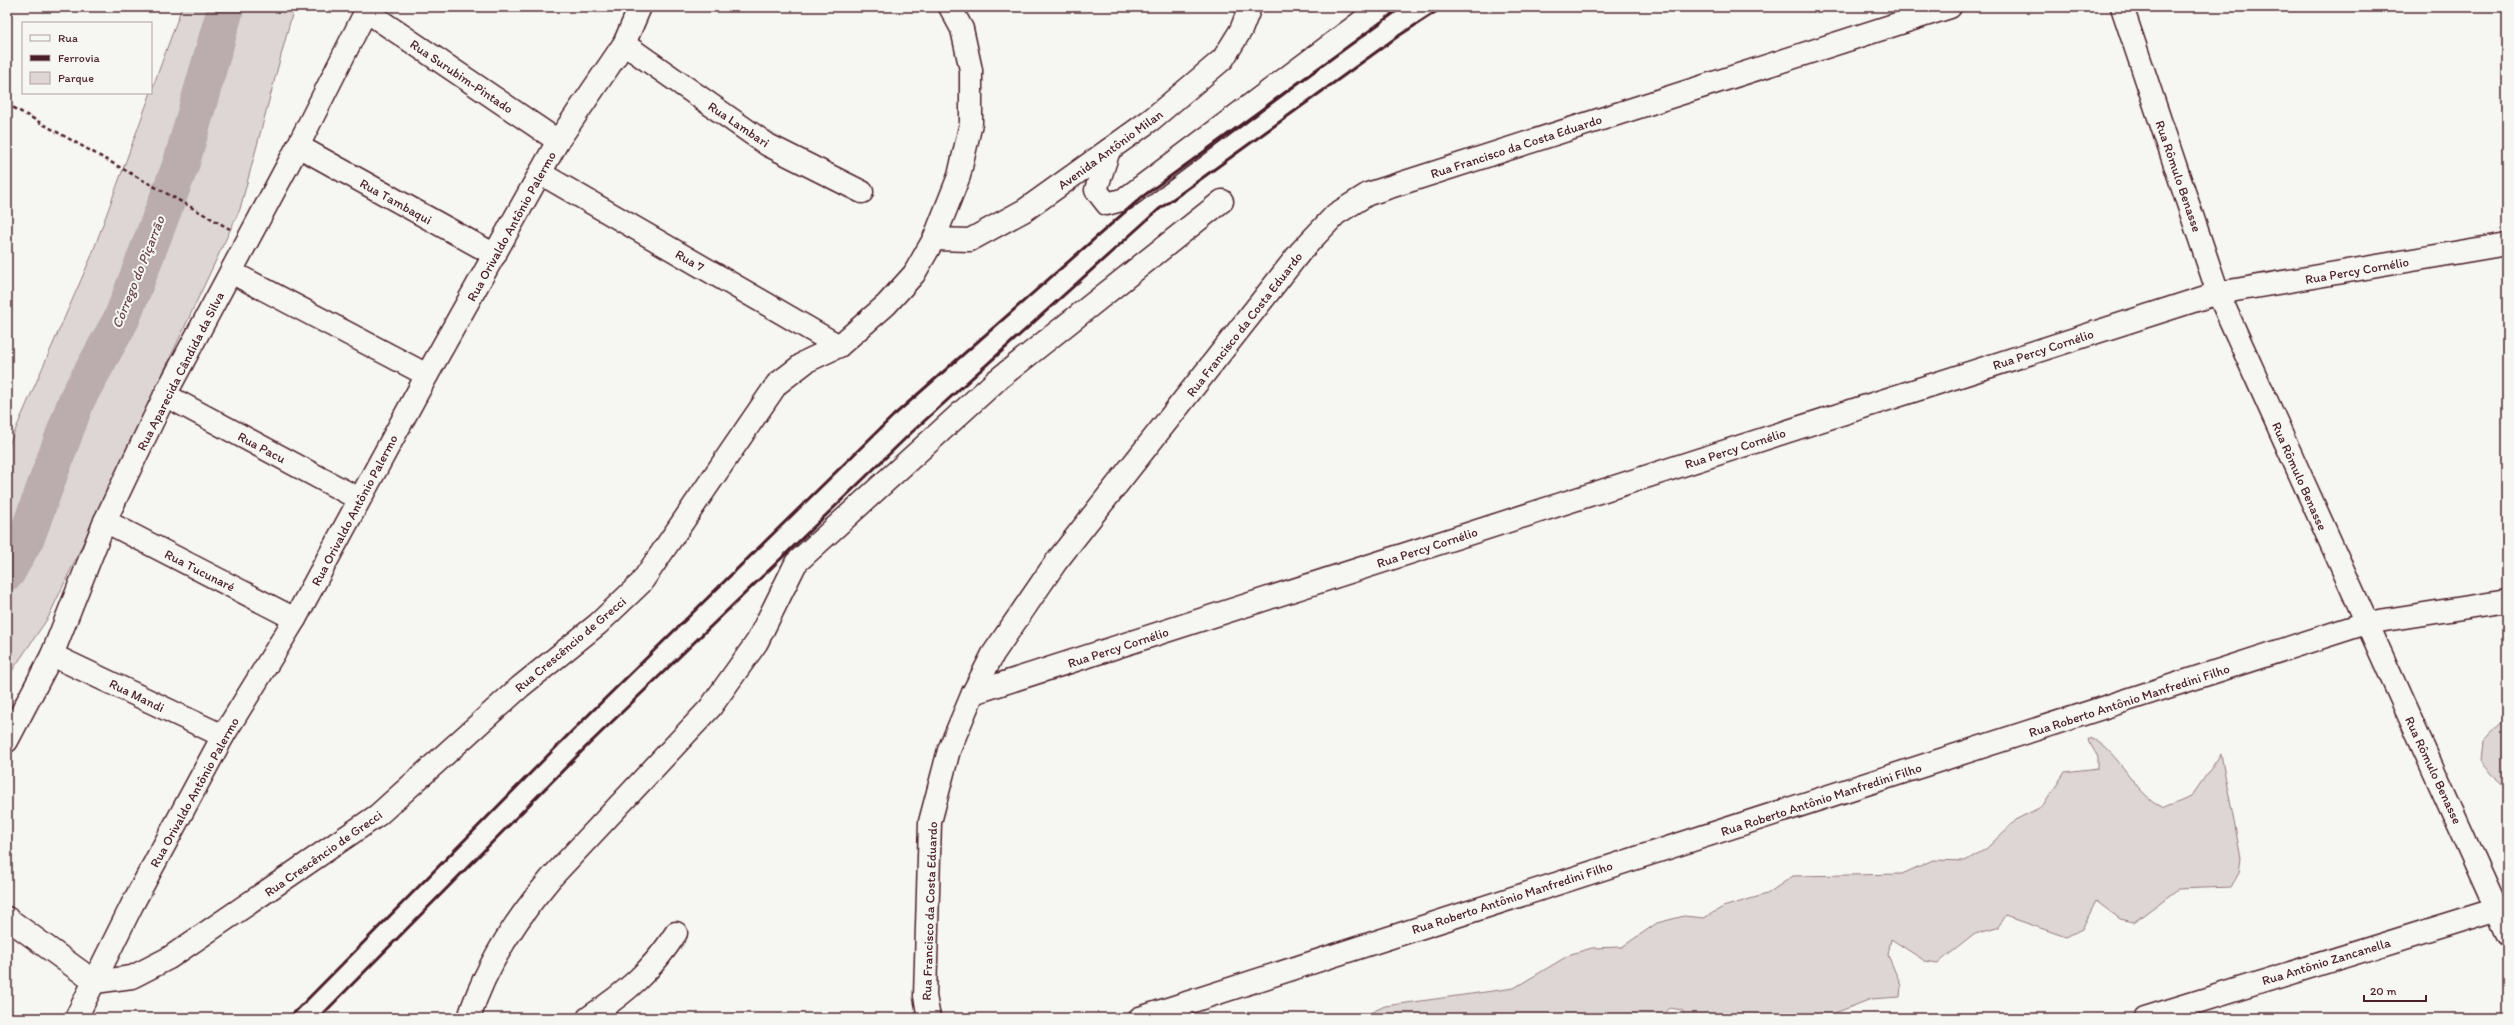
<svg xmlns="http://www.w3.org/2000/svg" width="2514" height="1025" font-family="Itim,sans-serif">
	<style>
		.green { fill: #ddd6d5; stroke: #947a80 }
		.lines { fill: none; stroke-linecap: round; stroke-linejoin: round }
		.river { stroke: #bbadae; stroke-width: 37 }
		.street-casing { stroke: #4a1f2b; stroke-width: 25 }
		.path { stroke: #4a1f2b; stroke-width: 2.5; stroke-dasharray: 4 3; stroke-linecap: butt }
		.street { stroke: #f6f6f2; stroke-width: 22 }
		.rail { stroke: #4a1f2b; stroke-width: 3 }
		.labels { text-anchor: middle; stroke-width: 4; stroke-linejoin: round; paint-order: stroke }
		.street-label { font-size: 13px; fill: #4a1f2b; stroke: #f6f6f2 }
		.water-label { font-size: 14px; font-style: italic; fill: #6c4a52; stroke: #f6f6f2 }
	</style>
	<rect width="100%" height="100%" fill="#f6f6f2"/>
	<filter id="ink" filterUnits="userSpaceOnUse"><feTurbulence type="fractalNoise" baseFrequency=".025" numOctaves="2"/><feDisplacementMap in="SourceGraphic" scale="8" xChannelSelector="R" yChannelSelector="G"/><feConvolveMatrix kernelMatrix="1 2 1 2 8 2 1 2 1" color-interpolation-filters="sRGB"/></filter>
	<g filter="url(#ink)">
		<!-- green -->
		<g class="green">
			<polygon points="182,7 294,7 240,209 48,618 7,678 7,449 91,257"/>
			<polygon points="2507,720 2507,789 2500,784 2481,760 2483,742 2503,721"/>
			<path d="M2090,737C2123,754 2131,792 2164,808L2191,797L2221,754L2241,858L2239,873L2231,887L2178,889L2134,922L2120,919L2096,901L2082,929L2066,937L2006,916L1997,928L1975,934L1938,963L1925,961L1891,939L1888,955L1901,986L1900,997L1871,999L1822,1018H1686L1682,1010L1670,1008L1661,1018H1359L1385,1006L1514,988L1571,954L1592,948L1622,947L1657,923L1684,916L1704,918L1723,907L1767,894L1793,876L1902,874L1933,860L1965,861L1986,849L2017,819L2043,806L2065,772L2098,768V757L2088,740Z"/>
		</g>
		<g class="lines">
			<!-- river -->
			<polyline class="river" points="7,572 27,536 77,399 122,318 181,164 226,7"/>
			<defs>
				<g id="street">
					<polyline points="2122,7 2218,293 2507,933"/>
					<polyline points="366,11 558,141"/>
					<polyline points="624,44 768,145 862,192"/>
					<polyline points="298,146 495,255"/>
					<polyline points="1109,150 1096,190 1107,204 1125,199 1381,7"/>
					<polyline points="540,173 839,346"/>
					<polyline points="934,239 970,240 1025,210 1152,119 1223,59 1241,30 1250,7"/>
					<polyline points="231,272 427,375"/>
					<polyline points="165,395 359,499"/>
					<polyline points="105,521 295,619"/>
					<polyline points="52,655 223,736"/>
					<polyline points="973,693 2218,293 2507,244"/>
					<polyline points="7,741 52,655 105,521 165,395 298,146 368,7"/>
					<polyline points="7,918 95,982 132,977 169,958 378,815 520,687 598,624 641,583 777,384 807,361 839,346 886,305 914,274 934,239 959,176 971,123 971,70 962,29 950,7"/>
					<polyline points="76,1018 132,905 223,736 295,619 427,375 558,141 624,44 640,7"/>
					<path d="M469,1018C485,967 517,918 551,878L710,708L757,642L796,563L997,380L1222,201"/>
					<path d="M588,1018C625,993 652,971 676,933"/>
					<polyline points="929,1018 925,996 930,822 949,750 973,693 993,654 1056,562 1301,251 1336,214 1368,194 1950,7"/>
					<polyline points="1140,1018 2366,623 2507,601"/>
					<polyline points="2145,1018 2507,906"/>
				</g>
			</defs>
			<!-- street casing -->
			<use href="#street" class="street-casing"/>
			<!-- path -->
			<polyline class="path" points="7,104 230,229"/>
			<!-- street -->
			<use href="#street" class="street"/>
			<!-- rail -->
			<g class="rail">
				<polyline points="289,1018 570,733 893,416 1142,197 1402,7"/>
				<polyline points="319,1018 586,747 911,433 1158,210 1397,37 1443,7"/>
			</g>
		</g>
	</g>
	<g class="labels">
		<!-- street labels -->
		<g class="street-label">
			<text transform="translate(462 76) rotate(34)" y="5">Rua Surubim-Pintado</text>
			<text transform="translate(739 124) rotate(34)" y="5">Rua Lambari</text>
			<text transform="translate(1516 146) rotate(-18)" y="5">Rua Francisco da Costa Eduardo</text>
			<text transform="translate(1110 149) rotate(-36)" y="5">Avenida Antônio Milan</text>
			<text transform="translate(2179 176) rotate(71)" y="5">Rua Rômulo Benasse</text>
			<text transform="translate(396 201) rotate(29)" y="5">Rua Tambaqui</text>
			<text transform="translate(511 226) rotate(-61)" y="5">Rua Orivaldo Antônio Palermo</text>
			<text transform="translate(690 260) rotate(30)" y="5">Rua 7</text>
			<text transform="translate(2357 270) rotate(-10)" y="5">Rua Percy Cornélio</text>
			<text transform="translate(1244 324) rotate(-52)" y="5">Rua Francisco da Costa Eduardo</text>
			<text transform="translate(2043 349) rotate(-18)" y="5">Rua Percy Cornélio</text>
			<text transform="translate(180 371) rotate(-63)" y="5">Rua Aparecida Cândida da Silva</text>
			<text transform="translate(262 447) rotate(28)" y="5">Rua Pacu</text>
			<text transform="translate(1735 448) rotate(-18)" y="5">Rua Percy Cornélio</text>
			<text transform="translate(2300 476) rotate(66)" y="5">Rua Rômulo Benasse</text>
			<text transform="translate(354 510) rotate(-62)" y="5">Rua Orivaldo Antônio Palermo</text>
			<text transform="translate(1427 547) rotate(-18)" y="5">Rua Percy Cornélio</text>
			<text transform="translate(200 570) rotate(27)" y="5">Rua Tucunaré</text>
			<text transform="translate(570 644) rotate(-40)" y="5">Rua Crescêncio de Grecci</text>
			<text transform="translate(1118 647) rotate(-18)" y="5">Rua Percy Cornélio</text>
			<text transform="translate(137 695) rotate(26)" y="5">Rua Mandi</text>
			<text transform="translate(2129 700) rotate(-18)" y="5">Rua Roberto Antônio Manfredini Filho</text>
			<text transform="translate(2434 770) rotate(65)" y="5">Rua Rômulo Benasse</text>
			<text transform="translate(194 792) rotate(-61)" y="5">Rua Orivaldo Antônio Palermo</text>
			<text transform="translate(1821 799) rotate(-18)" y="5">Rua Roberto Antônio Manfredini Filho</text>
			<text transform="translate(323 853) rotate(-35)" y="5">Rua Crescêncio de Grecci</text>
			<text transform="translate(1512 897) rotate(-18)" y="5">Rua Roberto Antônio Manfredini Filho</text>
			<text transform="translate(929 911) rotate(-88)" y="5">Rua Francisco da Costa Eduardo</text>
			<text transform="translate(2326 961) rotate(-17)" y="5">Rua Antônio Zancanella</text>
		</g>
		<!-- water labels -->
		<g class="water-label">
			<text transform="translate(138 272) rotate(-68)" y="5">Córrego do Piçarrão</text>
		</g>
	</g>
	<!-- margin -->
	<rect width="2514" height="1025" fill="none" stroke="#f6f6f2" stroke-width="24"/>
	<rect x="12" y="12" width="2490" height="1001" fill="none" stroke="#4a1f2b" stroke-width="1.5" filter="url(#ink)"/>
	<!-- legend -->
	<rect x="22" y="22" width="130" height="72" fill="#f6f6f2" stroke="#b1a0a2"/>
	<rect x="30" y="35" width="20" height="6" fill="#f6f6f2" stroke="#b1a0a2"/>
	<text x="58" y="42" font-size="12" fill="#4a1f2b">Rua</text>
	<rect x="30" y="55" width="20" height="6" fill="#4a1f2b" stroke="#b1a0a2"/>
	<text x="58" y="62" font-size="12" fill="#4a1f2b">Ferrovia</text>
	<rect x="30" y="72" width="20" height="12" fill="#ddd6d5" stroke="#b1a0a2"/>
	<text x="58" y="82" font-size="12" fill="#4a1f2b">Parque</text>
	<!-- scale -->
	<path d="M2364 995v6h62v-6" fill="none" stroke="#4a1f2b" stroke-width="2"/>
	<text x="2370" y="995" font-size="12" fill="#4a1f2b" stroke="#f6f6f2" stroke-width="3" paint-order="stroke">20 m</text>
</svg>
